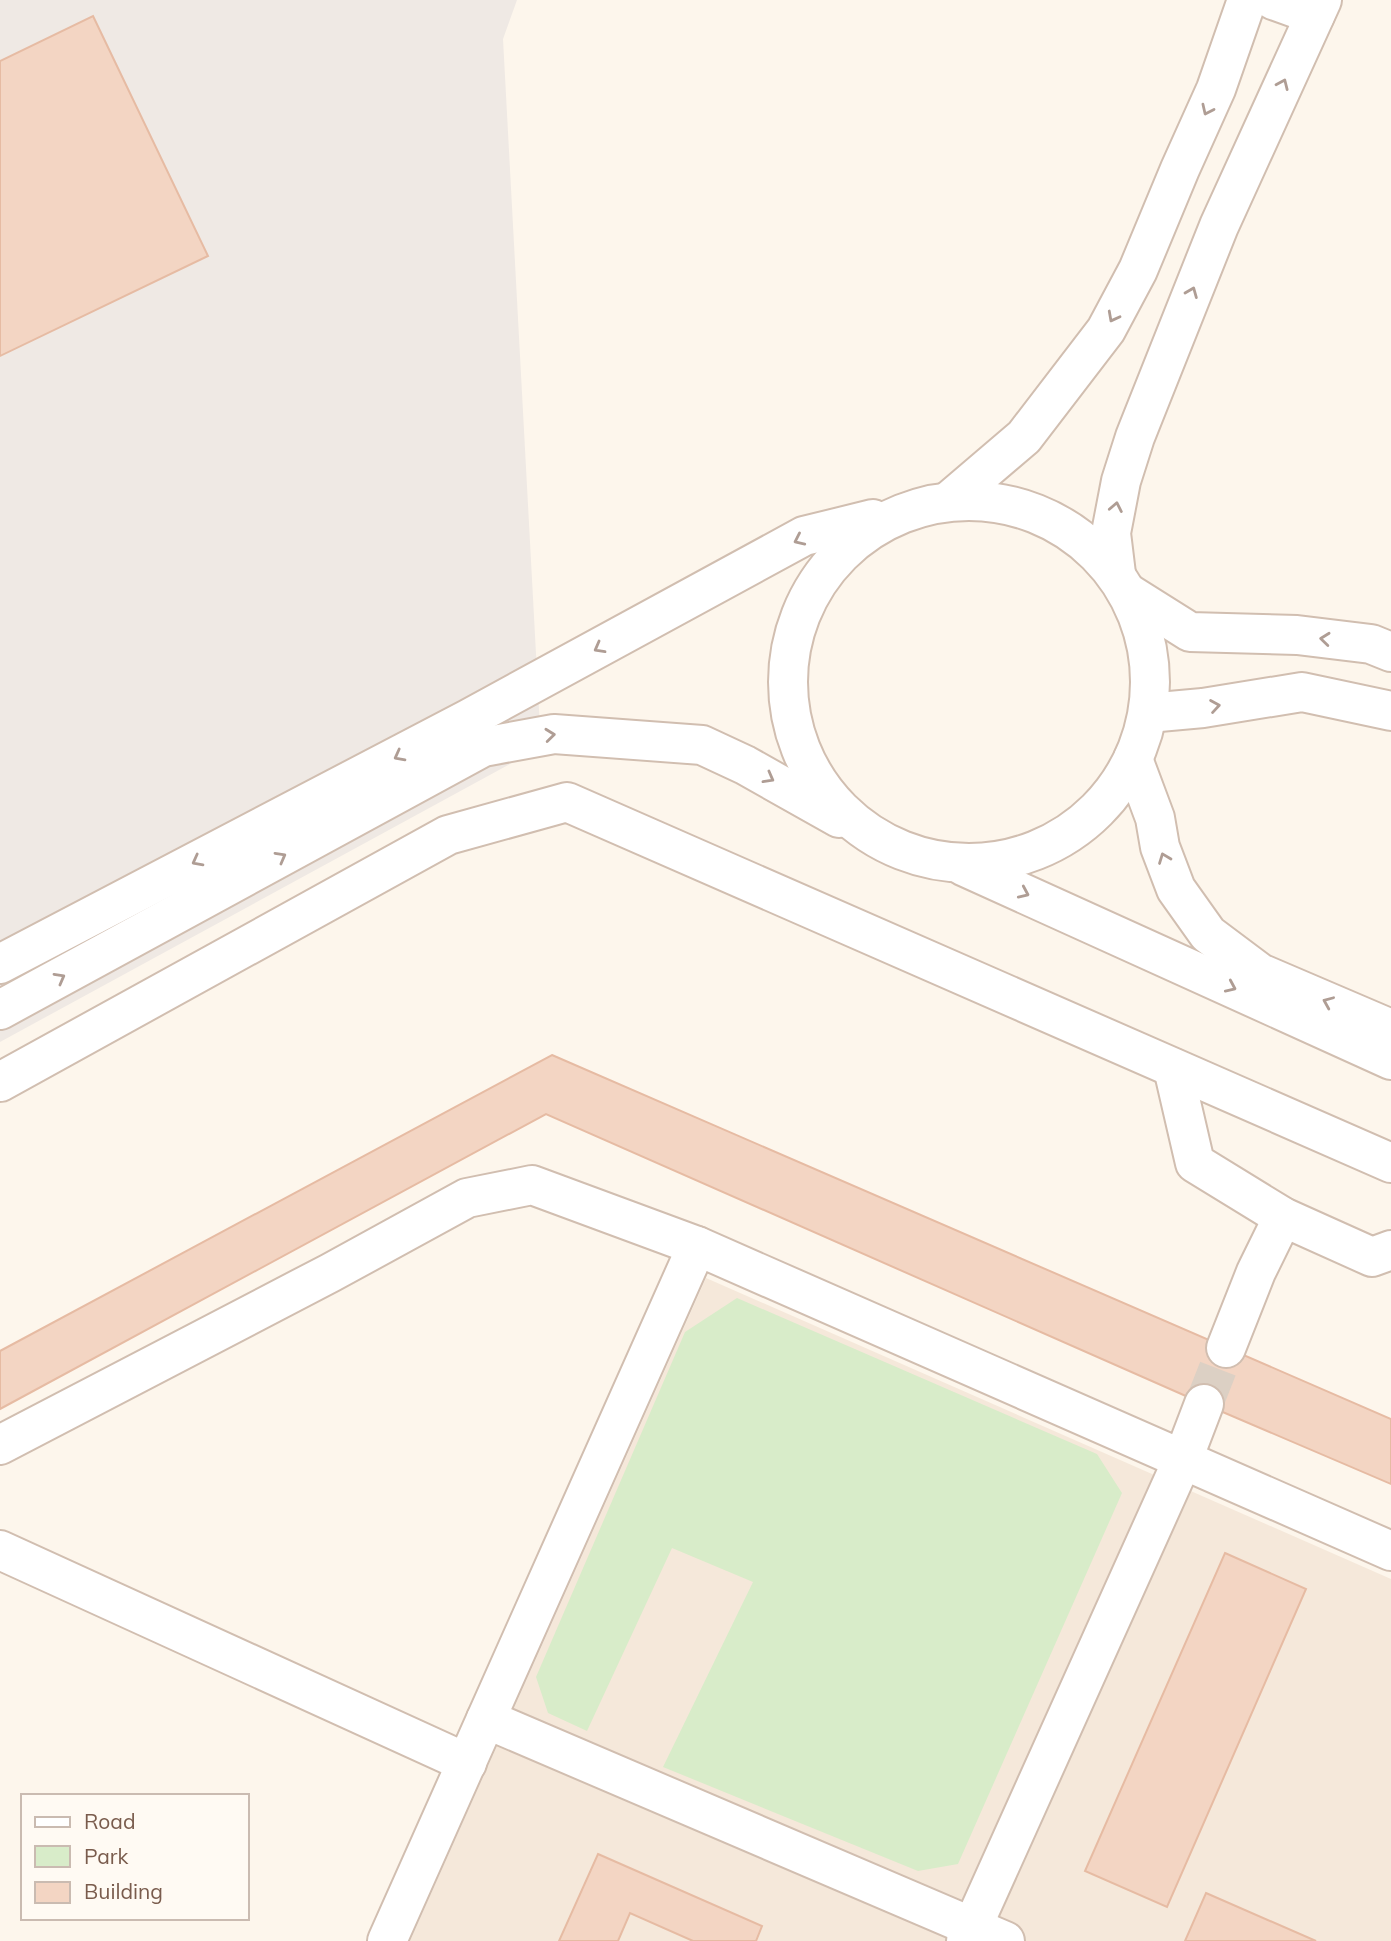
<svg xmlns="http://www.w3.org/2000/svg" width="1391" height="1941" font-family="Mulish,sans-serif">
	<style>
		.residential { fill: #f5e8da }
		.industrial { fill: #efe9e4 }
		.green { fill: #d8ecc9 }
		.building { fill: #f3d5c3; stroke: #e6bba3; stroke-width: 2 }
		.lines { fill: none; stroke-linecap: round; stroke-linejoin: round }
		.minor-tunnel { stroke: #dcd0c4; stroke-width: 38; stroke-dasharray: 38 19; stroke-linecap: butt }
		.minor-casing { stroke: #d1beb0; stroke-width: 42 }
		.minor { stroke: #fff; stroke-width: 38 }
		.oneway { stroke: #af9d94 }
	</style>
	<rect width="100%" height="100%" fill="#fdf6ec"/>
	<!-- residential -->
	<polygon class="residential" points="706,1278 1391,1579 1391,1941 410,1941"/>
	<!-- industrial -->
	<polygon class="industrial" points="0,0 517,0 503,39 541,747 0,1042"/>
	<!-- green -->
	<polygon class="green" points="737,1298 1097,1454 1122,1493 958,1864 918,1871 663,1767 753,1582 672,1548 587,1731 548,1713 536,1677 685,1332"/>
	<!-- building -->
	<g class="building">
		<polygon points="93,16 208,256 0,356 0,61"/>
		<polygon points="552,1055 1391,1419 1391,1484 1204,1404 546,1114 0,1409 0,1351"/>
		<polygon points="1225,1553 1306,1589 1167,1907 1085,1871"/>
		<polygon points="598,1854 762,1926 756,1941 693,1941 630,1913 618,1941 559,1941"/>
		<polygon points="1206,1893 1316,1941 1185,1941"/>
	</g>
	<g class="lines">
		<!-- minor-tunnel -->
		<polyline class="minor-tunnel" points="1204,1404 1226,1348"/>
		<defs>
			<g id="minor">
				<polyline points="1273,0 1315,15"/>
				<circle cx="969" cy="682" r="181"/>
				<polyline points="949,501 1024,437 1106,330 1138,270 1180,169 1216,89 1247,0"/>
				<polyline points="1116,574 1111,533 1121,481 1135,437 1219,226 1322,0"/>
				<polyline points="1128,593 1190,632 1297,635 1371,644 1391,652"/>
				<polyline points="1148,713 1203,708 1302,692 1391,711"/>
				<polyline points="1133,759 1155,818 1160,847 1176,889 1208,934 1260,973 1391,1029"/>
				<polyline points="963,866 1391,1060"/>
				<polyline points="0,964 468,719 804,536 873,519"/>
				<polyline points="0,1010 483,747 554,734 702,745 745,765 839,818"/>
				<polyline points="1173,1068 1195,1163 1283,1217 1372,1257 1391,1250"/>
				<polyline points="0,1082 448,835 567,802 1391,1163"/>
				<polyline points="1226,1348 1256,1272 1283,1217"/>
				<polyline points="0,1445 330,1273 467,1198 532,1185 697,1246 1391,1551"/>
				<polyline points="0,1550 467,1763"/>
				<polyline points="486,1719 1005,1941"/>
				<polyline points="387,1941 697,1246"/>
				<polyline points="966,1941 1183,1459 1204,1404"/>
			</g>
		</defs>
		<!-- minor casing -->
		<use href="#minor" class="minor-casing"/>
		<!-- minor -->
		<use href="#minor" class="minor"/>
	</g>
	<!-- one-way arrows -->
	<defs><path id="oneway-chevron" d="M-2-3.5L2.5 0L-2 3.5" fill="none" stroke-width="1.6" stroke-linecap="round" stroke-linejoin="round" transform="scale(1.75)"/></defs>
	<g class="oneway">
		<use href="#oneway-chevron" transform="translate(1283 84) rotate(-66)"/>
		<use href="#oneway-chevron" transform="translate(1207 110) rotate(115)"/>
		<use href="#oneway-chevron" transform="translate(1192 292) rotate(-68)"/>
		<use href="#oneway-chevron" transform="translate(1113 317) rotate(118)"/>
		<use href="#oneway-chevron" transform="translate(1116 507) rotate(-79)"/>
		<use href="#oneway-chevron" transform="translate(799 540) rotate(155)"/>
		<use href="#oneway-chevron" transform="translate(1325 639) rotate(-174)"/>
		<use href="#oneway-chevron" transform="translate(599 648) rotate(151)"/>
		<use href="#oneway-chevron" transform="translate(1215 706) rotate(-9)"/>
		<use href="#oneway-chevron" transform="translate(550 735) rotate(-6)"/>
		<use href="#oneway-chevron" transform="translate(399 756) rotate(152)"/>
		<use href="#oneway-chevron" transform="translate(769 778) rotate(29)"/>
		<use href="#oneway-chevron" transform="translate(281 857) rotate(-29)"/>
		<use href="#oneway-chevron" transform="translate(1164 858) rotate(-111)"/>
		<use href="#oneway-chevron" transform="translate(197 861) rotate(152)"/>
		<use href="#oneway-chevron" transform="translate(1024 893) rotate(24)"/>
		<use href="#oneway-chevron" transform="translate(60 978) rotate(-29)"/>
		<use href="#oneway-chevron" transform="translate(1231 987) rotate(24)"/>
		<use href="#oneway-chevron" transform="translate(1328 1002) rotate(-157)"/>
	</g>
	<!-- legend -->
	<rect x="21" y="1794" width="228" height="126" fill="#fffaf3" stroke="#cabbb1" stroke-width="2"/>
	<rect x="35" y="1817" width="35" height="10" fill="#ffffff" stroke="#cabbb1" stroke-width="2"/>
	<text x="84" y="1829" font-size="21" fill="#7a5c4d">Road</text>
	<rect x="35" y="1846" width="35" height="21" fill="#d8ecc9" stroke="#cabbb1" stroke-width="2"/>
	<text x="84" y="1864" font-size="21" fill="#7a5c4d">Park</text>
	<rect x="35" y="1882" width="35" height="21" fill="#f3d5c3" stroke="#cabbb1" stroke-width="2"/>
	<text x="84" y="1899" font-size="21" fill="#7a5c4d">Building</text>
</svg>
